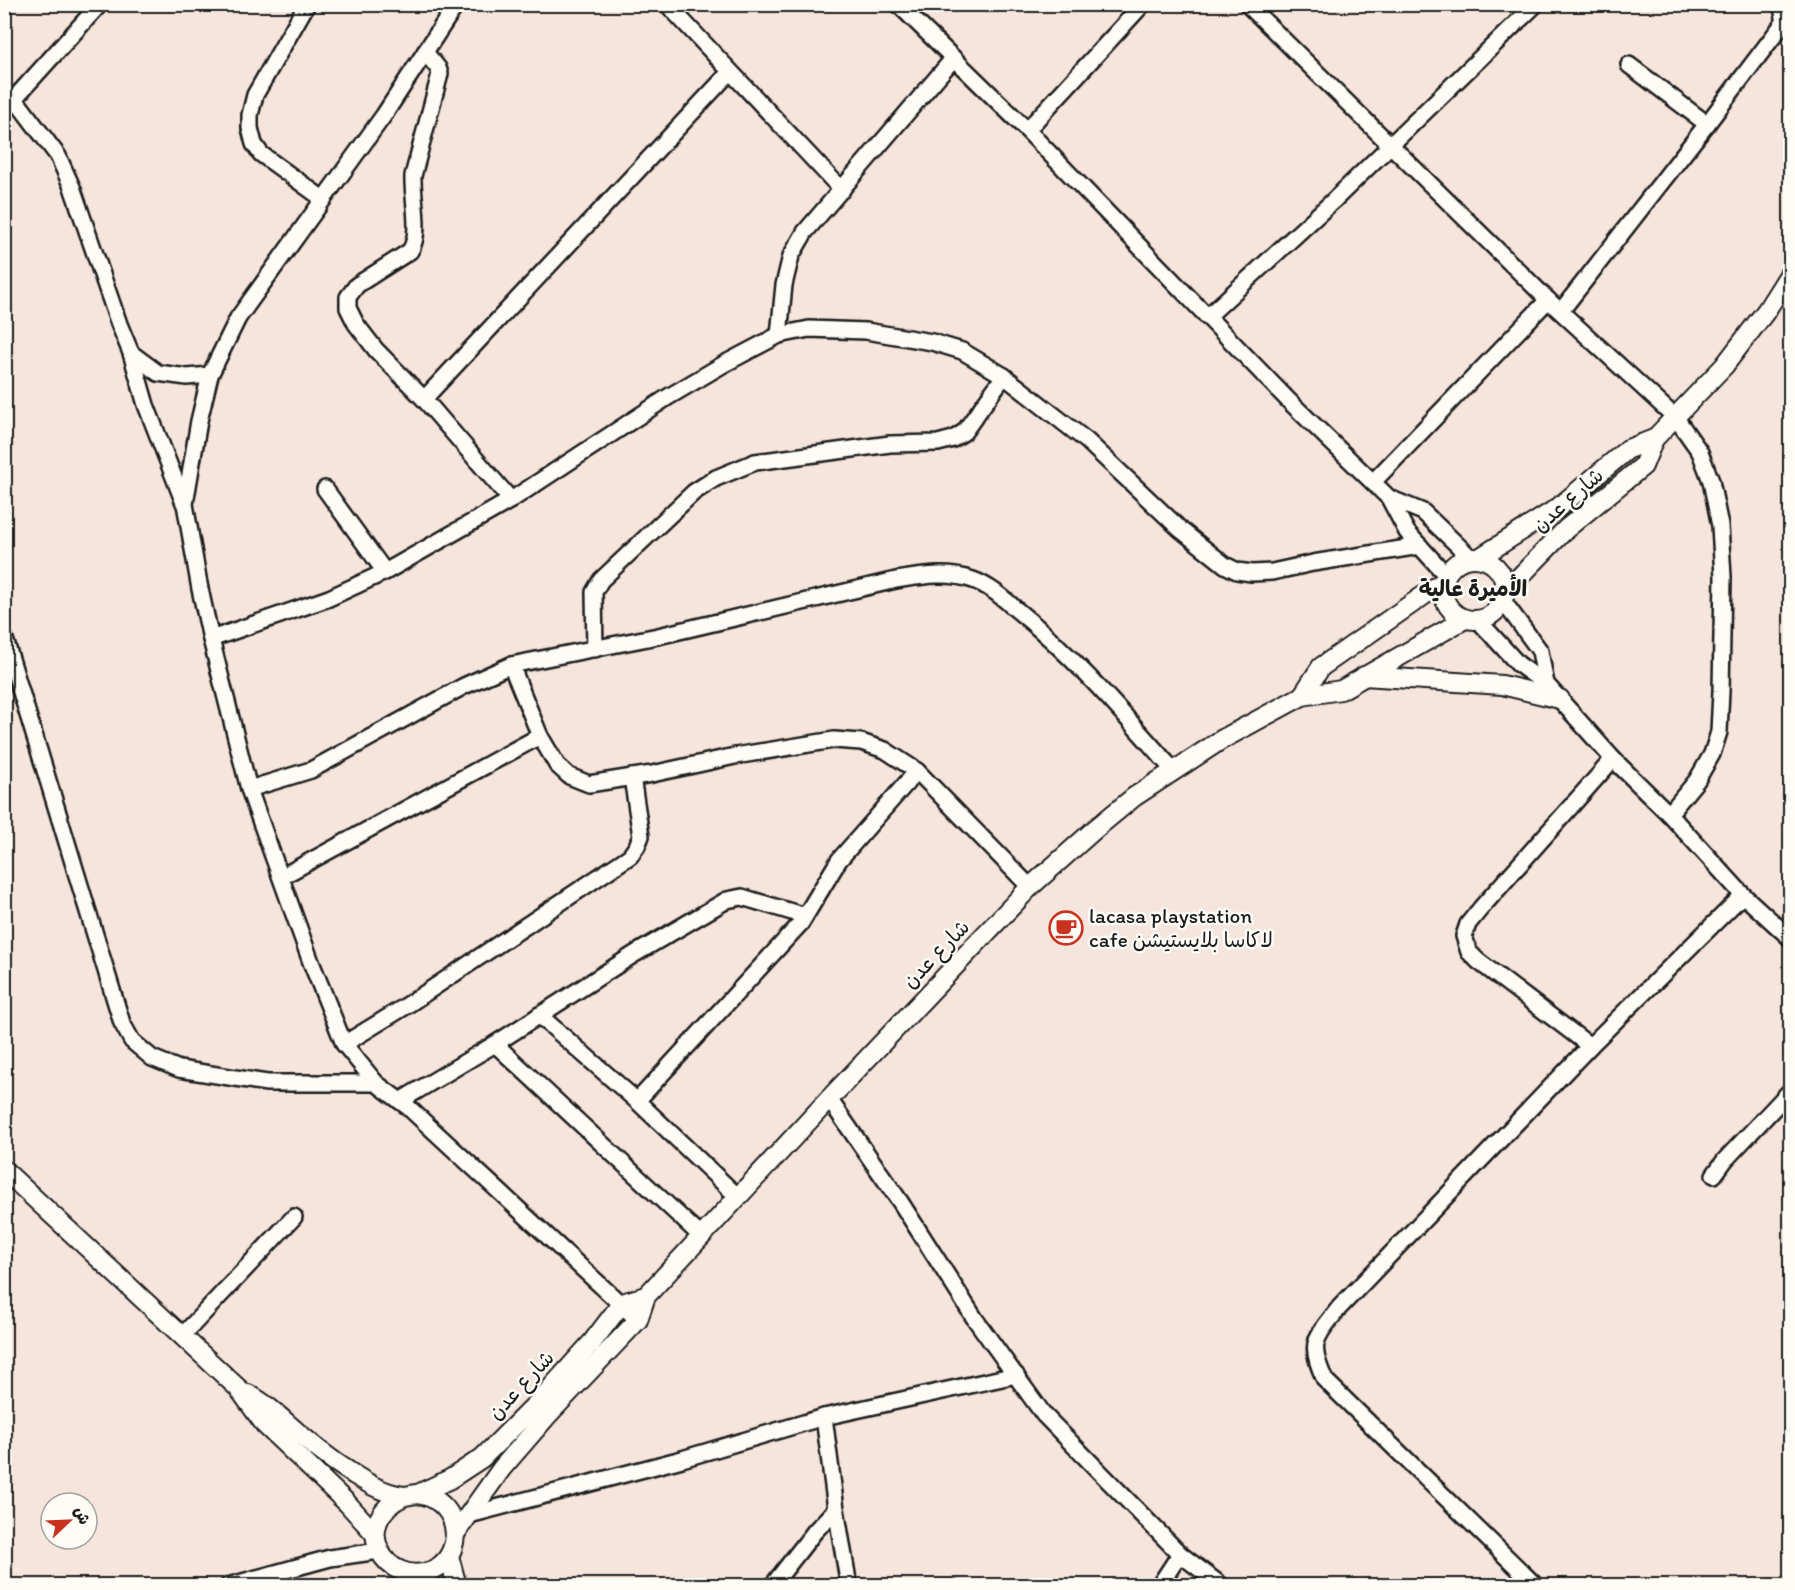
<svg xmlns="http://www.w3.org/2000/svg" width="1795" height="1590" font-family="Itim,'Playpen Sans Arabic',sans-serif">
	<style>
		.lines { fill: none; stroke-linecap: round; stroke-linejoin: round }
		.minor-casing { stroke: #1c1c1c; stroke-width: 20 }
		.tertiary-casing { stroke: #1c1c1c; stroke-width: 22 }
		.minor { stroke: #fdfcf7; stroke-width: 15 }
		.tertiary { stroke: #fdfcf7; stroke-width: 18 }
		.labels { text-anchor: middle; stroke-width: 5; stroke-linejoin: round; paint-order: stroke }
		.street-label { font-size: 21px; fill: #1c1c1c; stroke: #fdfcf7 }
		.poi-label { font-size: 21px; fill: #1c1c1c; stroke: #fdfcf7; text-anchor: start }
		.neighbourhood-label { font-size: 22px; font-weight: bold; fill: #1c1c1c; stroke: #fdfcf7 }
	</style>
	<rect width="100%" height="100%" fill="#f6e5dc"/>
	<filter id="ink" filterUnits="userSpaceOnUse"><feTurbulence type="fractalNoise" baseFrequency=".0167" numOctaves="2"/><feDisplacementMap in="SourceGraphic" scale="12" xChannelSelector="R" yChannelSelector="G"/><feConvolveMatrix kernelMatrix="1 2 1 2 8 2 1 2 1" color-interpolation-filters="sRGB"/></filter>
	<g filter="url(#ink)">
		<g class="lines">
			<defs>
				<g id="minor">
					<polyline points="307,4 255,95 250,115 250,128 254,144 261,154 323,199"/>
					<polyline points="458,4 450,14 384,115 238,318 210,375 199,421 185,504 200,589 211,639 249,789 311,962 344,1044 376,1083 408,1107 638,1320"/>
					<polyline points="667,4 842,190"/>
					<polyline points="898,4 1027,130 1289,401 1389,498 1407,532 1446,575"/>
					<polyline points="1247,4 1548,300 1676,418 1700,452 1711,481 1720,526 1723,577 1721,691 1719,732 1712,754 1697,780 1669,814"/>
					<path d="M425,52L438,68L440,74L413,176C412,198 422,233 410,251L357,285L348,297V308L356,324L376,350L424,399L511,500"/>
					<polyline points="1629,65 1707,124"/>
					<polyline points="15,99 58,156 72,187 119,324 131,353 146,405 184,503"/>
					<polyline points="4,110 100,4"/>
					<polyline points="1027,130 1143,4"/>
					<polyline points="1561,311 1707,124 1785,21 1781,4"/>
					<polyline points="1207,317 1333,201 1536,4"/>
					<polyline points="779,335 784,285 791,256 805,232 953,59"/>
					<polyline points="131,353 158,373 187,377 210,375"/>
					<polyline points="424,399 730,72"/>
					<polyline points="1373,482 1548,300"/>
					<polyline points="325,489 385,572"/>
					<polyline points="1389,498 1423,512 1471,558"/>
					<polyline points="1503,601 1540,651 1546,684"/>
					<polyline points="1478,620 1518,664 1546,684 1613,759 1669,814 1743,895 1790,938"/>
					<polyline points="4,636 122,1023 132,1041 152,1058 179,1069 267,1083 376,1083"/>
					<polyline points="211,639 329,598 385,572 511,500 668,397 724,364 779,335 809,329 866,331 932,342 962,351 1004,376 1087,441 1181,530 1225,565 1237,571 1252,573 1272,572 1313,563 1420,546"/>
					<polyline points="595,649 594,592 601,580 694,492 716,478 755,462 890,444 938,443 953,439 964,432 1004,376"/>
					<polyline points="511,665 540,736 557,765 569,776 589,784 652,774 735,756 834,740 861,742 885,750 917,771 1030,887"/>
					<path d="M249,789L311,770L464,686L511,665L658,636L896,580C922,576 947,571 973,580C990,586 1004,599 1018,611C1076,658 1124,715 1174,771"/>
					<polyline points="281,877 540,736"/>
					<polyline points="539,1015 637,1101 738,1197"/>
					<polyline points="344,1044 406,1006 630,856 637,846 641,836 632,777"/>
					<polyline points="495,1044 702,1237"/>
					<polyline points="1590,1046 1478,961 1469,952 1464,936 1468,924 1481,908 1613,759"/>
					<polyline points="829,1099 901,1203 975,1319 1044,1415 1180,1554 1222,1586"/>
					<polyline points="400,1101 495,1044 633,955 727,900 742,897 805,916"/>
					<polyline points="637,1101 801,923 839,860 917,771"/>
					<polyline points="1714,1175 1725,1160 1790,1091"/>
					<polyline points="182,1336 294,1217"/>
					<polyline points="824,1417 836,1509 849,1586"/>
					<polyline points="469,1515 682,1459 824,1417 1016,1375"/>
					<polyline points="228,1586 330,1558 379,1551"/>
					<polyline points="772,1586 815,1531 836,1509"/>
					<polyline points="1159,1586 1180,1554"/>
					<path d="M1536,1586L1325,1380C1307,1342 1316,1338 1339,1308L1590,1046L1743,895"/>
				</g>
				<g id="tertiary">
					<circle cx="1474" cy="589" r="31"/>
					<polyline points="1479,558 1559,507 1628,449 1654,439 1724,366 1766,311 1790,273"/>
					<polyline points="1505,592 1566,529 1643,466 1654,439"/>
					<polyline points="1364,676 1502,685 1560,699"/>
					<polyline points="1302,696 1321,667 1443,582"/>
					<polyline points="4,1170 239,1389 265,1425 347,1503 375,1534"/>
					<path d="M248,1394C268,1404 285,1422 302,1436C324,1455 348,1472 373,1486C381,1490 395,1495 404,1496C408,1496 413,1494 417,1494C428,1495 438,1500 445,1508C462,1528 456,1559 433,1570C386,1590 347,1523 404,1496"/>
					<polyline points="418,1494 450,1479 482,1458 541,1399 593,1341 622,1303 646,1296"/>
					<polyline points="455,1534 502,1468 547,1416 638,1320 646,1296 829,1099 1030,887 1094,830 1134,797 1221,740 1302,696 1341,690 1465,619"/>
					<polyline points="449,1556 457,1586"/>
				</g>
			</defs>
			<!-- minor casing -->
			<use href="#minor" class="minor-casing"/>
			<!-- tertiary casing -->
			<use href="#tertiary" class="tertiary-casing"/>
			<!-- minor -->
			<use href="#minor" class="minor"/>
			<!-- tertiary -->
			<use href="#tertiary" class="tertiary"/>
		</g>
	</g>
	<!-- icons -->
	<defs>
		<symbol id="cafe-ring" viewBox="-11 -11 22 22"><circle r="9.5" fill="#fdfcf7" stroke="#c8321e" stroke-width="1.5"/><path d="M-5.5-4.5H6V0H3Q3 3.5 0 3.5H-2.5Q-5.5 3.5-5.5 0ZM3-3.2v2h1.7v-2ZM-6 4.5H4V6H-6Z" fill="#c8321e"/></symbol>
	</defs>
	<g fill-rule="evenodd">
		<use href="#cafe-ring" x="1047" y="909" width="38" height="38"/>
	</g>
	<g class="labels">
		<!-- street labels -->
		<g class="street-label">
			<text transform="translate(1568 500) rotate(-41)" y="7">شارع عدن</text>
			<text transform="translate(936 954) rotate(-46)" y="7">شارع عدن</text>
			<text transform="translate(521 1385) rotate(-47)" y="7">شارع عدن</text>
		</g>
		<!-- poi labels -->
		<g class="poi-label">
			<text x="1089" y="923">lacasa playstation<tspan x="1089" dy="24">cafe لاكاسا بلايستيشن</tspan></text>
		</g>
		<!-- neighbourhood labels -->
		<g class="neighbourhood-label">
			<text x="1473" y="596">الأميرة عالية</text>
		</g>
	</g>
	<!-- margin -->
	<rect width="1795" height="1590" fill="none" stroke="#fdfcf7" stroke-width="24"/>
	<rect x="12" y="12" width="1771" height="1566" fill="none" stroke="#1c1c1c" stroke-width="2" filter="url(#ink)"/>
	<!-- north arrow -->
	<g transform="translate(69 1521) rotate(67)"><circle r="28" fill="#fdfcf7" stroke="#a3a29f" stroke-width="1.5"/>
	<path d="M0-4.5L10 22L0 15L-10 22Z" fill="#c8321e"/>
	<text y="-9" font-size="16" font-weight="bold" text-anchor="middle" fill="#1c1c1c">ش</text>
	</g>
</svg>
